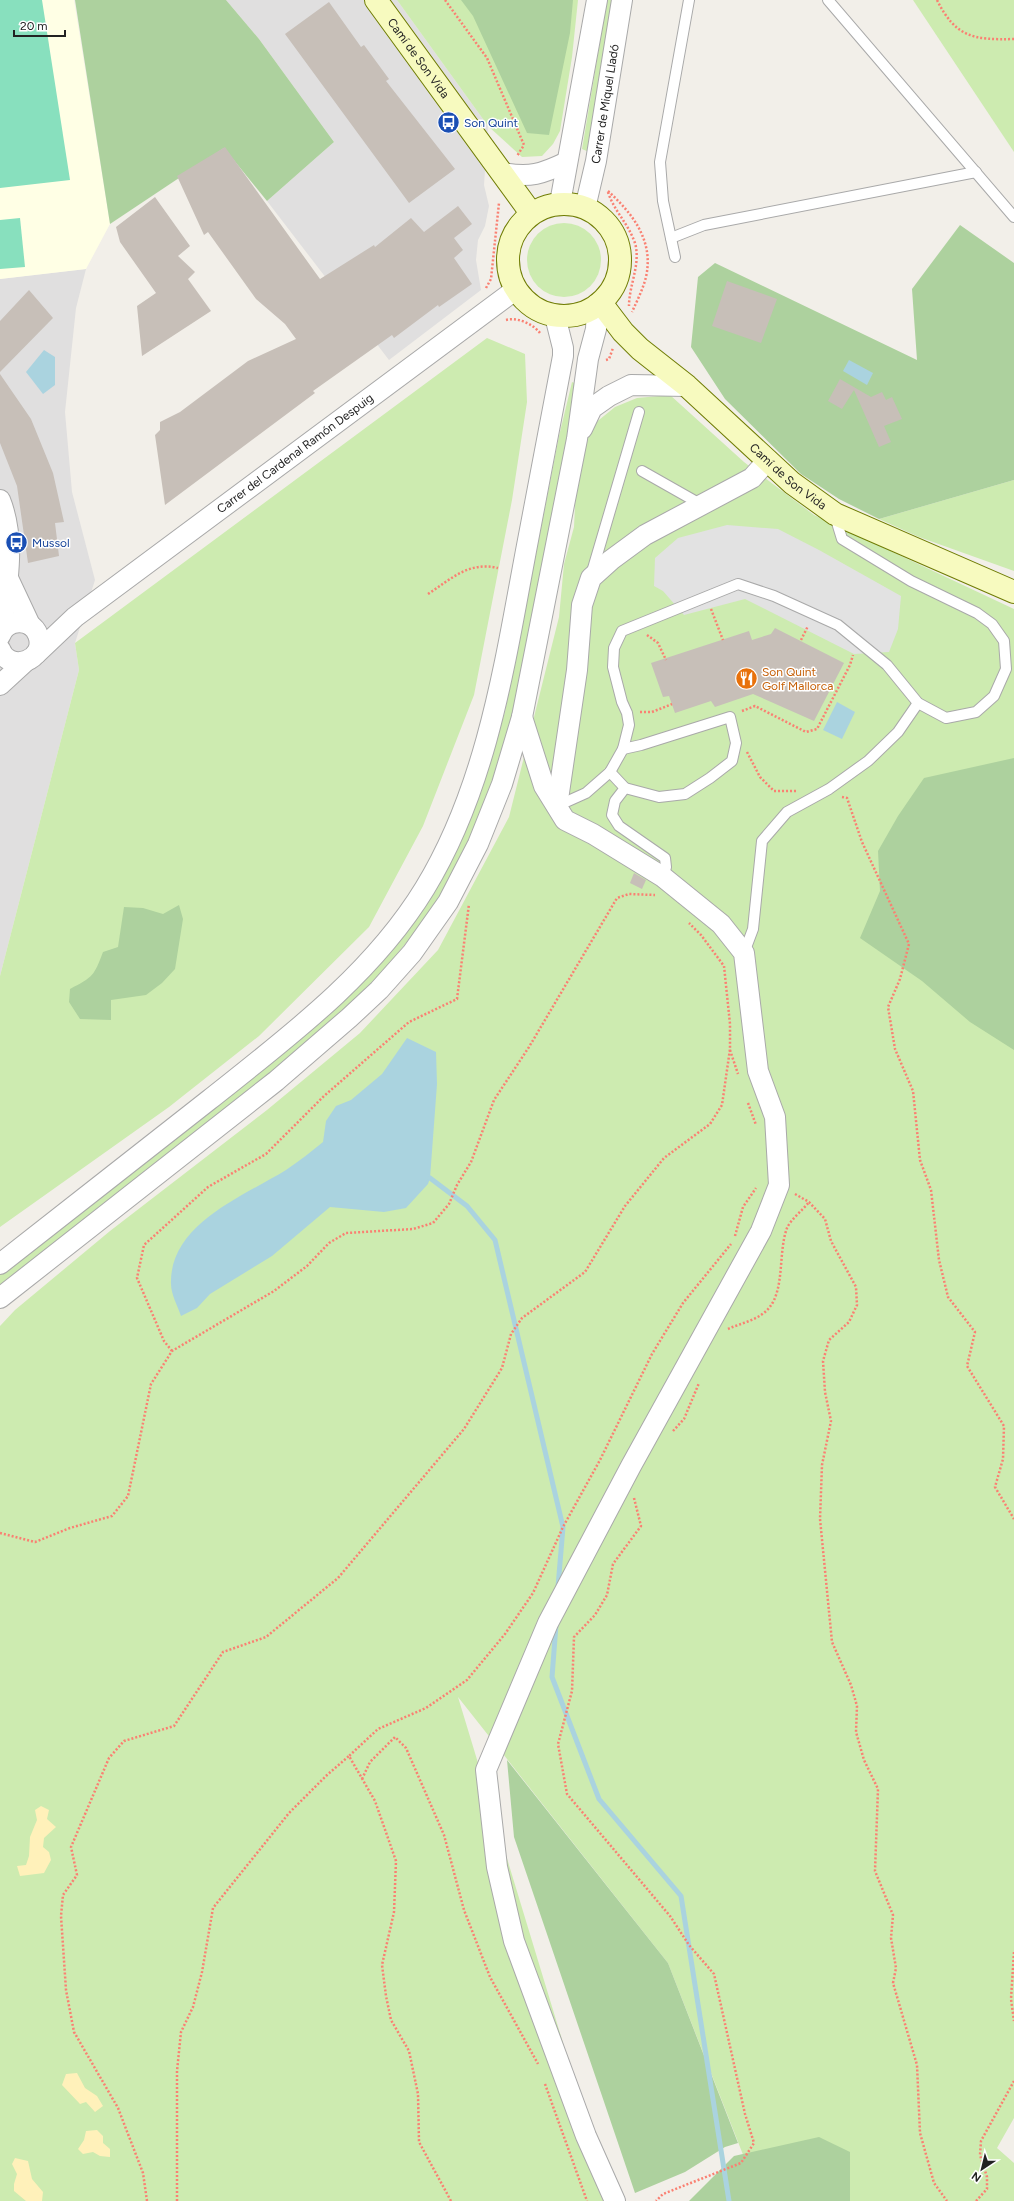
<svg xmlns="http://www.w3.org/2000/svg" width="1014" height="2201" font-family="Figtree,sans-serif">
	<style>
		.residential { fill: #e0dfdf }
		.education { fill: #ffffe5 }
		.grass { fill: #cdebb0 }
		.forest { fill: #add19e }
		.sand { fill: #fff1ba }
		.pitch { fill: #88e0be }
		.parking { fill: #e2e2e2 }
		.water { fill: #aad3df }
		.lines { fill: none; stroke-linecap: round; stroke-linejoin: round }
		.stream { stroke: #aad3df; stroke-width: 5 }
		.building { fill: #c7bfb8 }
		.lane-casing { stroke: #a9a9a9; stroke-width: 12 }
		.street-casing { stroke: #a9a9a9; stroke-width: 22 }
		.secondary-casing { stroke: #707d05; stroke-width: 24 }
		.path { stroke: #fa8072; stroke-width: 2.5; stroke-dasharray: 2 2; stroke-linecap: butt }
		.lane { stroke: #fff; stroke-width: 10 }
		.street { stroke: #fff; stroke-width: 20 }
		.secondary { stroke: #f7fabf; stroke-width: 22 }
		.labels { text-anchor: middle; stroke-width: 3; stroke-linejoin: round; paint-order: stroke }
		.street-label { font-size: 12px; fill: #222; stroke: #fff }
		.transit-label { font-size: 12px; fill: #164399; stroke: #fff; text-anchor: start }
		.food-label { font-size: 12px; fill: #c56008; stroke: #fff; text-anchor: start }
	</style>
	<rect width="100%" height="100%" fill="#f2efe9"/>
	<!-- residential -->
	<g class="residential">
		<polygon points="226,0 397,0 488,126 484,185 489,206 485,226 478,240 476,260 481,290 389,360 267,201 334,142 259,39"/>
		<polygon points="86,269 76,308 65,412 72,492 95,580 75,643 79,670 0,976 0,279"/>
	</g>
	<!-- education -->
	<polygon class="education" points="0,0 74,0 110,224 86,269 0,279"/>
	<!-- grass -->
	<g class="grass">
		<polygon points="397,0 578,0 572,57 560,131 553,144 542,156 522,157 488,126"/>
		<polygon points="607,0 615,0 589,152 582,149"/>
		<polygon points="913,0 1014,0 1014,152"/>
		<circle cx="564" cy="260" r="37"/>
		<polygon points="487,338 525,354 527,402 512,500 474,695 423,826 369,927 259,1036 169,1107 0,1227 0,976 79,670 75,643"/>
		<polygon points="572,382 577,384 571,428 515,707 486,801 455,875 424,921 379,976 296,1055 0,1286 0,1274 136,1168 362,982 493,751 505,712 559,436"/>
		<polygon points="670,395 744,462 814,515 1014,609 1014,2118 997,2148 1014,2163 1014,2201 778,2201 749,2170 668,1963 458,1697 611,2201 0,2201 0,1326 15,1310 110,1231 267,1110 360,1033 438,950 509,817 559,617 564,564 574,527 576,485 589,428 615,407 637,398"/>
		<polygon points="1014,480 1014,571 919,537 879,519"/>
	</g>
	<!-- forest -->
	<g class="forest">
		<polygon points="75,0 226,0 259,39 334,142 267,201 224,148 110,224"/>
		<polygon points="461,0 573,0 570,33 549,135 527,133 473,16"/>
		<polygon points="960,225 1014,263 1014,480 879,519 839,499 801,474 725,399 691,347 698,277 715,263 917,360 912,289"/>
		<polygon points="1014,758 1014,1050 970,1022 922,981 860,938 880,891 878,851 898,816 924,778"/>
		<path d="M179,905L183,919L175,969L162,983L146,995L111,1000V1020L80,1019L69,1002L70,989C93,977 94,976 103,952L118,947L124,907L143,908L163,914Z"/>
		<polygon points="507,1760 668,1963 738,2143 725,2147 685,2172 635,2193 514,1837"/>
		<polygon points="819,2137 850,2152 850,2201 689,2201 734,2156"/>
	</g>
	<!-- sand -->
	<g class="sand">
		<polygon points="41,1806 49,1810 47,1819 56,1827 44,1838 43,1847 49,1852 51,1860 44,1873 20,1876 17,1866 26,1865 29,1856 30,1837 37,1820 35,1810"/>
		<polygon points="77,2073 85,2088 97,2096 103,2106 95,2112 86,2102 80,2104 62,2085 66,2074"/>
		<polygon points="97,2130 103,2136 103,2143 110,2149 110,2157 100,2156 93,2152 83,2154 78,2149 84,2140 86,2131"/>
		<polygon points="15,2158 28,2161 32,2179 43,2192 42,2201 26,2201 14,2191 14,2184 17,2174 12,2164"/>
	</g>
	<!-- pitch -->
	<g class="pitch">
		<polygon points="0,0 42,0 70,180 0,188"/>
		<polygon points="20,218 25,267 0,269 0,220"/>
	</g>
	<!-- parking -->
	<polygon class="parking" points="727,525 778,529 819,550 901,596 898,629 889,652 854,654 745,599 684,615 663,591 654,586 655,558 678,538"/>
	<!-- water -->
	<g class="water">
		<polygon points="44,350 55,357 55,385 43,394 26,372"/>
		<polygon points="849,360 873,373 867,385 843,371"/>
		<polygon points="837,702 855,712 842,739 823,730"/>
		<path d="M407,1038L436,1052L437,1084L430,1178L428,1184L406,1208L384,1212L330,1207L272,1256L210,1294L197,1308L181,1316C178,1307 171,1294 171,1284C169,1224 244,1196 286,1170C299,1161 311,1152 323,1142L326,1121L336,1106L351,1100L382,1074Z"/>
	</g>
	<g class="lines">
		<!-- stream -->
		<g class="stream">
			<polyline points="430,1178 467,1206 495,1240 563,1527 558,1587"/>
			<polyline points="556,1625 552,1677 599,1799 681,1896 729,2201"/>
		</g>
	</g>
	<!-- building -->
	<g class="building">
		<polygon points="329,2 361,47 364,45 389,79 386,81 455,169 409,203 285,34"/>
		<polygon points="225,147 320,279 374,245 375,247 411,218 424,232 458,206 472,224 454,238 463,250 454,258 472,284 439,307 438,305 394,338 392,335 313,391 315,393 165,505 155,435 160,430 160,422 180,412 248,361 296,339 285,324 256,299 208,232 204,235 177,176"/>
		<polygon points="155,197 190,246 178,256 195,272 188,279 211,311 142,356 137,306 156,293 120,242 116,227"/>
		<polygon points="727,281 777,299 761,343 712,326"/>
		<polygon points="29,290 53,318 0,372 0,321"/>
		<polygon points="0,374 31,419 53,473 64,522 55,523 59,556 28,563 17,486 0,443"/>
		<polygon points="840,379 871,397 882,392 886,400 892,397 902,419 884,426 891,442 879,447 854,390 842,409 828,401"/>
		<polygon points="775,628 844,663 814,721 753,694 715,707 711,701 675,713 669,696 663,697 651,663 749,631 752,640 771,634"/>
		<polygon points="634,873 646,880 642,889 630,883"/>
	</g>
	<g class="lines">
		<defs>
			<g id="lane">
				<polyline points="828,0 1014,217"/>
				<polyline points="671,238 704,225 976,172"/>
				<polyline points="675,257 663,201 660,162 689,0"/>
				<polyline points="642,471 702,505"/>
				<polyline points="592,572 639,412"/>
				<polyline points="610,772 625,788 659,797 685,794 710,778 732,761 736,743 730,717 641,745 623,749"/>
				<polyline points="625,788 615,801 612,815 619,826 665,858 666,867 663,877"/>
				<polyline points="557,806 586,793 610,772 623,749 629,725 627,713 622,702 613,667 614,648 622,631 738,584 774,596 838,625 887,665 918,703 946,718 976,712 994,696 1006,669 1004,641 992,624 977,613 911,581 842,539 835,516"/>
				<polyline points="744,953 753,929 762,841 787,812 829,789 868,761 898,732 918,703"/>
			</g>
			<g id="street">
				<path d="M503,173C530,178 542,174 567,162"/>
				<polyline points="560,203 597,0"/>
				<path id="s1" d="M585,208L596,161L622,0"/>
				<polyline points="582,429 592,408 609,396 631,385 687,386"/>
				<path d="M0,500C17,542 6,590 1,633"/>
				<polyline points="7,576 30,625"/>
				<path d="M0,636C6,619 31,617 38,635C48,660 9,674 0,649"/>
				<path id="s2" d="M36,654L75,617L515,290"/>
				<polyline points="0,685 25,662"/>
				<polyline points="522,717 544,786 565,820 593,834 663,877 721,924 744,953 758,1071 775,1117 779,1185 761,1231 631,1466 548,1623 486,1770 497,1867 514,1941 586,2136 615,2201"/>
				<polyline points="557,806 577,670 582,605 591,578 611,560 645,535 752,478 768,460"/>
				<path d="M0,1264C70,1209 139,1155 209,1100C287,1038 372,975 425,888C481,796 501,687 520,583C534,507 549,431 563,356V348L555,316"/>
				<polyline points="0,1298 276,1081 349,1018 379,990 412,953 448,902 478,844 502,784 522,717 577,439 588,359 596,329 597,304"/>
			</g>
			<g id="secondary">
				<path id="s3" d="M376,0L531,213"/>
				<circle cx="564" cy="260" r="56"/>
				<path id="s4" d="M601,303L623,332L640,349L687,386L792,483L835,514L1014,592"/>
			</g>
		</defs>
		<!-- lane casing -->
		<use href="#lane" class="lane-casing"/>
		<!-- street casing -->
		<use href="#street" class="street-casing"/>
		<!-- secondary casing -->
		<use href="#secondary" class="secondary-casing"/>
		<!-- path -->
		<g class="path">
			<polyline points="445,0 487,58 524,145 517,156"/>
			<path d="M937,0C956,38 974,40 1014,39"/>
			<path d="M608,191C633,214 654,241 646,277C643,289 637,301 632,312"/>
			<path d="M608,192C614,211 628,223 635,243C641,264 629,285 629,306"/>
			<polyline points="486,288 491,279 499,203"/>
			<path d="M506,320C518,317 533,324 540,333"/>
			<polyline points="606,360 609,359 613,348"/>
			<path d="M428,594C451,579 469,561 498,568"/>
			<polyline points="711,609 723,640"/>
			<polyline points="647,635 658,643 666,660"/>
			<polyline points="801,640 808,626"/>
			<polyline points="742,711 755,706 806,732 817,729 850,665 853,655"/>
			<polyline points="640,712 652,712 672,704"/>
			<polyline points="747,752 760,777 774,791 796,791"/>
			<polyline points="842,797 847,798 862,842 909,944 900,979 888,1007 895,1049 913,1091 920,1160 931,1190 939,1260 948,1297 975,1332 967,1366 1004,1426 1003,1459 995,1487 1014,1519"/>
			<polyline points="730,1050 738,1074"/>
			<polyline points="748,1103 756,1125"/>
			<polyline points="795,1194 809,1202 825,1219 831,1241 856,1287 857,1305 849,1322 829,1340 823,1361 825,1392 831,1421 822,1465 820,1519 832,1642 851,1685 857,1706 856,1732 864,1760 878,1789 875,1871 893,1915 891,1938 896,1968 893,1983 917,2065 920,2133 934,2183 947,2201"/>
			<polyline points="735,1236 743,1207 756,1188"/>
			<path d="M728,1329C741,1323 759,1320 769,1308C785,1289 778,1252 787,1228C791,1219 803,1210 809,1202"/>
			<polyline points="172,1351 164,1341 137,1278 144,1245 208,1187 266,1154 324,1096 409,1022 457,999 469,904"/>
			<polyline points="673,1431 684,1419 699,1383"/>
			<polyline points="634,1498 641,1526 613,1564 607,1595 595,1615 574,1637 572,1691 558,1744 567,1794 670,1916 689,1945 714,1974 745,2114 754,2143 741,2163 663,2194 656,2201"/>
			<polyline points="0,1533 35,1542 70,1528 112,1516 128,1496 151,1384 172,1351 274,1291 307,1266 329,1243 346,1233 413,1229 433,1223 449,1204 457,1185 471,1162 494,1100 529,1047 617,898 629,894 655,895"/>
			<polyline points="362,1779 370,1762 395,1737 406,1748 444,1835 464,1910 490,1977 538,2064"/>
			<polyline points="1014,1952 1011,1999 1014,2021"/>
			<polyline points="545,2084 587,2201"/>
			<polyline points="147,2201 143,2173 118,2108 74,2032 66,1990 61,1916 63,1895 77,1875 71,1847 109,1758 124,1741 174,1726 223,1652 266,1637 338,1578 464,1429 502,1368 511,1334 522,1318 585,1272 625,1206 664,1158 710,1124 722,1105 730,1049 730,1024 724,966 701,935 689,923"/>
			<polyline points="177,2201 177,2071 181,2032 193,2007 202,1972 213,1908 289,1813 327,1775 349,1756"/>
			<polyline points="451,2201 419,2142 418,2094 409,2051 391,2020 386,1996 382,1965 394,1912 396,1861 375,1801 349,1756 378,1729 426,1708 467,1680 505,1634 533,1593 563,1527 600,1460 652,1354 683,1303 731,1244"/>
			<polyline points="976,2201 987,2189 987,2177 980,2155 981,2141 1014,2081"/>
		</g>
		<!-- lane -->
		<use href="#lane" class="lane"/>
		<!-- street -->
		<use href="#street" class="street"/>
		<!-- secondary -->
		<use href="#secondary" class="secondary"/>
	</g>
	<!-- icons -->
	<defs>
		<symbol id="bus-disc" viewBox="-11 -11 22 22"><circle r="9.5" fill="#1a4fb4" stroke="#fff"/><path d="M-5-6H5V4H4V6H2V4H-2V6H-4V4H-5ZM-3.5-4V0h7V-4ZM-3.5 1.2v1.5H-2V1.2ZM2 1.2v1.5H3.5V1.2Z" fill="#fff"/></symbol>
		<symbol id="restaurant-disc" viewBox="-11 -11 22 22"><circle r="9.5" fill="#e8710a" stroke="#fff"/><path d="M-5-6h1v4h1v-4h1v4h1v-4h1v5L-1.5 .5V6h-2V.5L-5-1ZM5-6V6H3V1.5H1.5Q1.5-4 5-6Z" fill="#fff"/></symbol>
	</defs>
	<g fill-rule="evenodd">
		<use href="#bus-disc" x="436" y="110" width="25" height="25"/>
		<use href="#bus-disc" x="4" y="530" width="25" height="25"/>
		<use href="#restaurant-disc" x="734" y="666" width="25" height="25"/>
	</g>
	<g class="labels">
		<!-- street labels -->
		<g class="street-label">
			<text dy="4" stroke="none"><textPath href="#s3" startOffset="72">Camí de Son Vida</textPath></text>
			<text dy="4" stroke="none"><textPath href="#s1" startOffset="106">Carrer de Miquel Lladó</textPath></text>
			<text dy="4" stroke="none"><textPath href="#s2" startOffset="328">Carrer del Cardenal Ramón Despuig</textPath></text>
			<text dy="4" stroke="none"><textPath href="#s4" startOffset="256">Camí de Son Vida</textPath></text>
		</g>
		<!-- transit labels -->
		<g class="transit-label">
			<text x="464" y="127">Son Quint</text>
			<text x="32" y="547">Mussol</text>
		</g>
		<!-- food labels -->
		<g class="food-label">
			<text x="762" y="676">Son Quint<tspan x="762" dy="14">Golf Mallorca</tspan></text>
		</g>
	</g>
	<!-- north arrow -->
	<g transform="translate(982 2169) rotate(215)" stroke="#ffffff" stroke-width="3" paint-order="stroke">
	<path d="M0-3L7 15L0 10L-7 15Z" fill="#222222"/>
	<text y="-6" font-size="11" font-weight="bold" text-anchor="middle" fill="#222222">N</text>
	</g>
	<!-- scale -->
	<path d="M14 30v6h51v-6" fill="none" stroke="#222222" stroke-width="2"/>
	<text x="20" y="30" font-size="12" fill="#222222" stroke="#ffffff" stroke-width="3" paint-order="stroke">20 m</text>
</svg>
